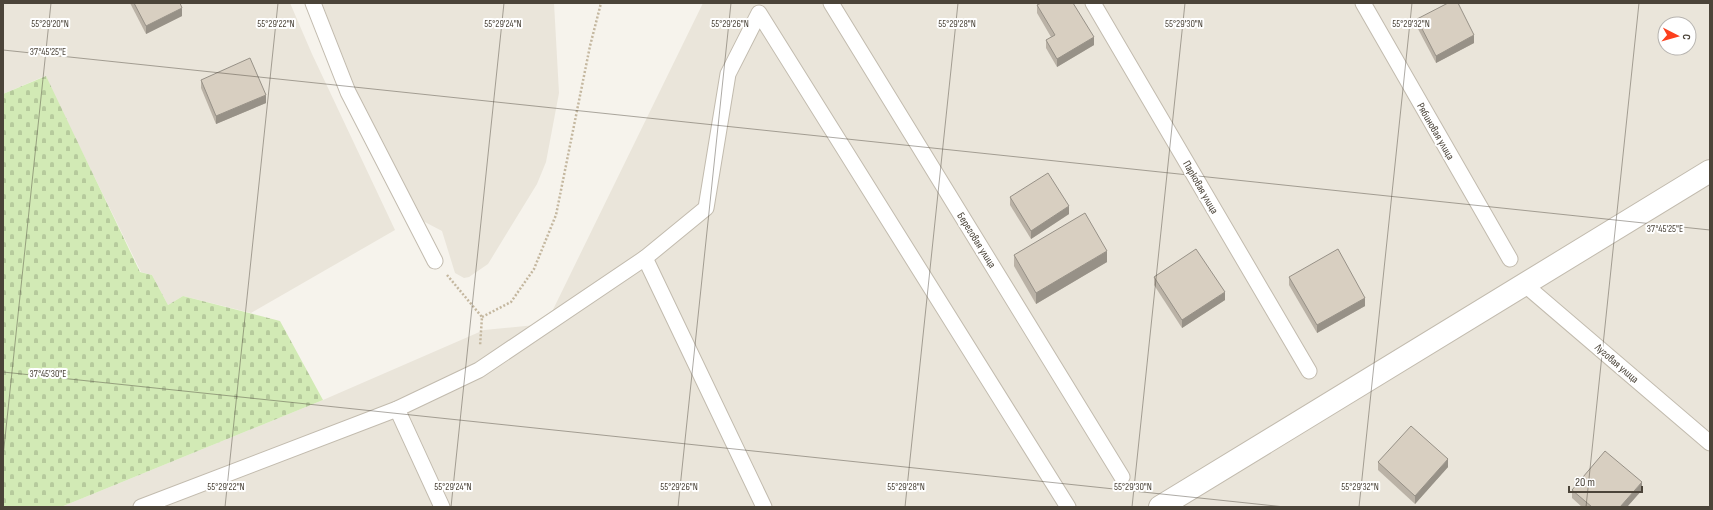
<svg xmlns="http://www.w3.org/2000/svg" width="1713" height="510" font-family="'Sofia Sans Condensed',sans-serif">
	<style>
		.residential { fill: #eae5da; fill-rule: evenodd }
		.cemetery { fill: url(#cemetery-stones) }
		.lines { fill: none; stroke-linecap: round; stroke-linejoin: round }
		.service-casing { stroke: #c2bbae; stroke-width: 17 }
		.minor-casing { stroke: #c2bbae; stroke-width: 24 }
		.path { stroke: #c4b79f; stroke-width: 2.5; stroke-dasharray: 2 2; stroke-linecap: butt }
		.service { stroke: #fff; stroke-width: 15 }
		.minor { stroke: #fff; stroke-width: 22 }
		.wall { fill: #bab2a6 }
		.shaded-wall { fill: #979187 }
		.building { fill: #d8cfc1; stroke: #979187 }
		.ticks { fill: none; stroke: #4b4439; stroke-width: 1; stroke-opacity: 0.45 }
		.labels { text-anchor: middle; stroke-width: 4; stroke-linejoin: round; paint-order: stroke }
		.street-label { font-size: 11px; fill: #4b4439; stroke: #fff }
		.ticks-label { font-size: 10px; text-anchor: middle; fill: #4b4439; stroke: #fff; stroke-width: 4; stroke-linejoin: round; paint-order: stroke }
	</style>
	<defs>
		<pattern id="cemetery-stones" width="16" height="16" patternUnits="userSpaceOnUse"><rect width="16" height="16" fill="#d2eab5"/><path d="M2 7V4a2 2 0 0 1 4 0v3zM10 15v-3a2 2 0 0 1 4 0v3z" fill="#b6ca9c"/></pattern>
	</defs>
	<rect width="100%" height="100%" fill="#f6f3ec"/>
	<!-- residential -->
	<g class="residential">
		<polygon points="3,3 290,3 312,54 395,230 251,313 183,296 168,305 152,275 141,272 45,76 3,94"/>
		<polygon points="322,3 554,3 559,93 546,162 537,184 488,264 469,277 464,278 455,273 442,231 419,219 353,85"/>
		<path d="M703,3H1710V507H61L323,400L484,330L546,324ZM1665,24H1689V48H1665Z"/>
	</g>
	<!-- cemetery -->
	<polygon class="cemetery" points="46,76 140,272 152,275 168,305 183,296 280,321 323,400 61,507 3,507 3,94"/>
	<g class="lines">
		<defs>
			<g id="service">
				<polyline points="313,3 348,92 435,261"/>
				<polyline points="831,3 1122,477"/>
				<polyline points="1093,3 1309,371"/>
				<polyline points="1363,3 1510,259"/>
				<polyline points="645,258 764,507"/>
				<polyline points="1524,284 1710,443"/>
				<polyline points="397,409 442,507"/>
				<polyline points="141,507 397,409 479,370 645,258 706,208 728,74 759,13 1068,507"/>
			</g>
			<polyline id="minor" points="1160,507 1710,171"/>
		</defs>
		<!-- service casing -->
		<use href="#service" class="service-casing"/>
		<!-- minor casing -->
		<use href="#minor" class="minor-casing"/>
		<!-- path -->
		<g class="path">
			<polyline points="447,275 482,317 480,346"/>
			<polyline points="482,317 511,302 534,269 556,215 590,46 601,3"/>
		</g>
		<!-- service -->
		<use href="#service" class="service"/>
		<!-- minor -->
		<use href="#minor" class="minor"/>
	</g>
	<!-- wall -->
	<g class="wall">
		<polygon points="130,3 180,3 182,16 146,34"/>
		<polygon points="1037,5 1094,45 1057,67 1046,48 1046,40 1051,37 1037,13"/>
		<polygon points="1417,19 1474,43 1436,63 1417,27"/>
		<polygon points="201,80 266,103 216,124 201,88"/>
		<polygon points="1010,197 1069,214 1031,239 1010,205"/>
		<polygon points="1014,255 1107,262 1036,304 1014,266"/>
		<polygon points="1154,277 1225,300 1182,328 1154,285"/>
		<polygon points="1289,277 1365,306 1317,333 1289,285"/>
		<polygon points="1378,462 1448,467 1415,504 1378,470"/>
		<polygon points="1572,490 1642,490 1627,507 1582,507 1572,498"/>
	</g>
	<!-- shaded-wall -->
	<g class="shaded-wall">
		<polygon points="182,8 182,16 146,34 146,26"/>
		<polygon points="1474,35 1474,43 1436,63 1436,56"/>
		<polygon points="1094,37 1094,45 1057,67 1057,59"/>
		<polygon points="266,95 266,103 216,124 216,116"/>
		<polygon points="1069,206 1069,214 1031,239 1031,231"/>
		<polygon points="1107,251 1107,262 1036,304 1036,293"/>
		<polygon points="1225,292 1225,300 1182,328 1182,320"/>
		<polygon points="1365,298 1365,306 1317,333 1317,325"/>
		<polygon points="1448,459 1448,467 1415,504 1415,496"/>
		<polygon points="1642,482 1642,490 1627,507 1620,507"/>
	</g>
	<!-- building -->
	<g class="building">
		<polygon points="134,3 180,3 182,8 146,26"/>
		<polygon points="1041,3 1073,3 1094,37 1057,59 1046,40 1055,35 1037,5"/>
		<polygon points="1448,3 1458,3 1474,35 1436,56 1417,19"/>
		<polygon points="250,58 266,95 216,116 201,80"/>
		<polygon points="1048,173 1069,206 1031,231 1010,197"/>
		<polygon points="1085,213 1107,251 1036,293 1014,255"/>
		<polygon points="1196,249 1225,292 1182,320 1154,277"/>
		<polygon points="1338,249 1365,298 1317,325 1289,277"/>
		<polygon points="1411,426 1448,459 1415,496 1378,462"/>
		<polygon points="1605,451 1642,482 1620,507 1592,507 1572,490"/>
	</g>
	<!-- ticks -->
	<path class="ticks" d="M3,50L1710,230M3,372L1285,507M3,457L51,3M225,507L278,3M451,507L504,3M678,507L731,3M905,507L958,3M1132,507L1185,3M1359,507L1412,3M1586,507L1639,3"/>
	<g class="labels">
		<!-- street labels -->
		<g class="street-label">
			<text transform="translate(1436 131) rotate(60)" y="4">Рябиновая улица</text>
			<text transform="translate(1201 187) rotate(60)" y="4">Парковая улица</text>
			<text transform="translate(977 240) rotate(58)" y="4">Береговая улица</text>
			<text transform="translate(1617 363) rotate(41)" y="4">Луговая улица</text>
		</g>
	</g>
	<g class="ticks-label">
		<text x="50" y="27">55°29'20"N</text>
		<text x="276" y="27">55°29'22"N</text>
		<text x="503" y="27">55°29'24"N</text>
		<text x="730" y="27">55°29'26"N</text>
		<text x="957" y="27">55°29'28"N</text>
		<text x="1184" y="27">55°29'30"N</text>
		<text x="1411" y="27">55°29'32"N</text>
		<text x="48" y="55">37°45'25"E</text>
		<text x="1665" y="232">37°45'25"E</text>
		<text x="48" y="377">37°45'30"E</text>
		<text x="226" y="490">55°29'22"N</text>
		<text x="453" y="490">55°29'24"N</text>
		<text x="679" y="490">55°29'26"N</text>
		<text x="906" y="490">55°29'28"N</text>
		<text x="1133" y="490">55°29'30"N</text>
		<text x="1360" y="490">55°29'32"N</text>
	</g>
	<!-- border -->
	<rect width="1713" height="510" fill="none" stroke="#4b4439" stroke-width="8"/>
	<!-- north arrow -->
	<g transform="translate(1677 36) rotate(96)"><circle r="19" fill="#ffffff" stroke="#b7b4b0"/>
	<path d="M0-3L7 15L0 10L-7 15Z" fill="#fc3f1d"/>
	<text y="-6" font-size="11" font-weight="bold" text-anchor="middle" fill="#4b4439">С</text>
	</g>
	<!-- scale -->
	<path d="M1569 486v6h73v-6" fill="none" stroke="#4b4439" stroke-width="2"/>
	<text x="1575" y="486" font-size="12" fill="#4b4439" stroke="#ffffff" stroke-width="3" paint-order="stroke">20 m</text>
</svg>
